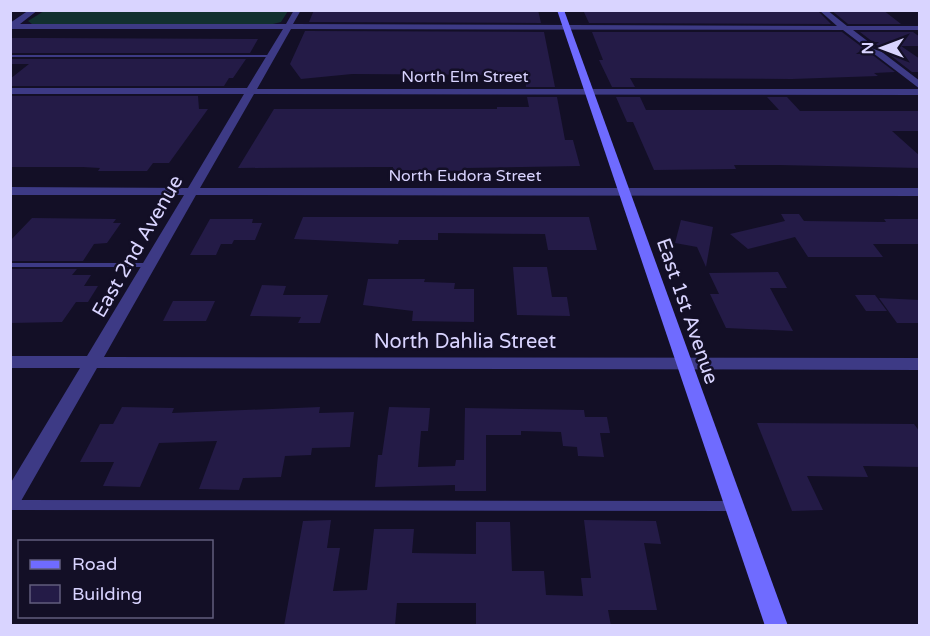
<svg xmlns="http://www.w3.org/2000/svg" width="930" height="636" font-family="'Varela Round',sans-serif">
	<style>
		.green { fill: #12302f }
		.building { fill: #241b47 }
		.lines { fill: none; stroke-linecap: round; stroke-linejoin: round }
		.lane { fill: #3d3a85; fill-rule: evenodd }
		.street { fill: #3d3a85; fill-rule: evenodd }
		.secondary { fill: #6f6bff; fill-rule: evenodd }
		.labels { text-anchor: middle; stroke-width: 5; stroke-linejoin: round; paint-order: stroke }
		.far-street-label { font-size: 16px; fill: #d9d4ff; stroke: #130f26 }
		.street-label { font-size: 20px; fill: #d9d4ff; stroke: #130f26 }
	</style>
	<rect width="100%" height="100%" fill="#130f26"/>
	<!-- green -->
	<polygon class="green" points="44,11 44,10 288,11 281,22 273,24 32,24 28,21"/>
	<!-- building -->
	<g class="building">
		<polygon points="314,10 538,10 541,23 309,22"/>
		<polygon points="583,10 817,10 831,24 589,23"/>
		<polygon points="831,10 883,10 901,24 848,24"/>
		<polygon points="305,31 544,32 555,87 526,87 525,76 522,75 352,74 301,79 290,64"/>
		<polygon points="592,32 842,32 895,72 874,73 878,76 792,79 630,78 635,87 612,87 599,60 603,60"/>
		<polygon points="860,32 913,32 920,37 920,46 901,46 920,59 920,72 912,72"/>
		<polygon points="10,38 40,38 258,39 250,53 10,53"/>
		<polygon points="10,59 246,59 233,78 229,78 224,86 10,86 10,79 29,64 10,64"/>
		<polygon points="10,96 198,96 199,109 208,109 169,163 153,163 147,171 98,171 100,168 83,167 10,167"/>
		<polygon points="527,97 557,97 565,140 573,140 580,166 466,168 466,171 393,170 393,167 377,167 238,168 274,109 497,109 497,107 529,107"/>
		<polygon points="616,97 640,97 646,110 779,110 767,97 787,97 800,111 920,111 920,131 892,131 920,156 920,168 779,165 734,165 736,169 654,170 633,122 627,122"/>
		<polygon points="781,214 799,214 804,221 886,222 884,219 920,219 920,244 873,244 883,257 808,257 795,237 748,249 730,234 785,221"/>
		<polygon points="303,217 589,217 597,250 548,250 545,234 438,233 438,240 399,240 398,244 294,239"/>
		<polygon points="32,218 116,219 113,223 121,223 107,243 94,244 83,261 10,261 10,241"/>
		<polygon points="210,219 253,219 252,223 262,223 255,240 234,240 232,244 221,244 216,255 190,255"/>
		<polygon points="681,220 713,227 706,267 697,247 675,243"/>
		<polygon points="513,267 547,267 552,297 567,297 570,316 517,315"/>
		<polygon points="10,269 77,269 72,275 91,275 84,286 98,286 88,302 76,302 62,322 10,323"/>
		<polygon points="778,272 787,288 770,288 793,331 726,328 710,294 719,294 709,273"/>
		<polygon points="368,279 425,279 424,282 455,283 454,289 474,289 474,322 412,321 413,311 363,305"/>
		<polygon points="262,285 286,286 283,295 328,295 320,323 298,323 301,317 250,316"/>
		<polygon points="855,295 875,295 887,311 866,311"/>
		<polygon points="879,298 920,300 920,323 897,323"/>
		<polygon points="173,301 215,301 206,321 163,321"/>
		<polygon points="122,407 174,408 172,413 320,407 319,413 354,412 350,447 312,448 311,455 285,456 281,477 243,478 239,490 199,489 217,441 159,443 140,487 103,486 114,462 80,462 100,424 113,424"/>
		<polygon points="389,407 430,408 428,431 421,431 418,467 455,466 456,460 464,460 465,408 584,410 585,417 607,417 610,433 600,433 604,457 578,456 577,447 563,446 561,432 521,431 521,435 486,435 486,491 455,491 455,485 375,487 378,455 382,455"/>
		<polygon points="757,423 914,424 920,432 920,467 863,466 868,477 807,476 823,510 792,511"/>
		<polygon points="331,520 327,548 340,548 333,591 367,590 374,529 414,529 412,553 476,554 476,522 510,522 512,571 544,571 546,595 583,596 581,578 591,578 584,520 656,521 661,544 644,543 657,610 608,610 611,626 476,626 476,603 397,603 395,626 284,626 303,521"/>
	</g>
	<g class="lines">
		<!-- lane -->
		<g class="lane">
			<polygon points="10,55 272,55 274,56 272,57 10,57"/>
			<polygon points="10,263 149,263 153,265 149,267 10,267"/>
			<polygon points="10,500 735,501 739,503 740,506 739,509 735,511 10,510"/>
		</g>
		<!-- street -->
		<polygon class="street" points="29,10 38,10 20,24 286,24 294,10 301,10 293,24 837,26 819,10 827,10 847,26 920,26 920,30 853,30 920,81 920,89 843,30 291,29 257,89 920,89 920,95 254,94 200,188 920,188 920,196 196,195 104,357 920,358 920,370 97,368 17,508 10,510 10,484 80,368 10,368 10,356 87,356 184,195 10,195 10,187 188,188 244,94 10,94 10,88 247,88 283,29 10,29 10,23"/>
		<!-- secondary -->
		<polygon class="secondary" points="557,10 564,10 788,626 765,626"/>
	</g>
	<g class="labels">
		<!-- far-street labels -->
		<g class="far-street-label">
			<text x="465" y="82">North Elm Street</text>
			<text x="465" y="181">North Eudora Street</text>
		</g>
		<!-- street labels -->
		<g class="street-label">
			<text transform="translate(137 246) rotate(-60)" y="7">East 2nd Avenue</text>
			<text transform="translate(688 311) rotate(71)" y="7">East 1st Avenue</text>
			<text x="465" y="348">North Dahlia Street</text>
		</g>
	</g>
	<!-- border -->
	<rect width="930" height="636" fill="none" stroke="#d9d4ff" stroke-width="24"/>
	<!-- legend -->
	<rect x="18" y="540" width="195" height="78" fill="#130f26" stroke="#625e7d" stroke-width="1.5"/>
	<rect x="30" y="560" width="30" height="9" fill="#6f6bff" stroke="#625e7d" stroke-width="1.5"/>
	<text x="72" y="570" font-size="18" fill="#d9d4ff">Road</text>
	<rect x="30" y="585" width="30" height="18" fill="#241b47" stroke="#625e7d" stroke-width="1.5"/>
	<text x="72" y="600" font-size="18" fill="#d9d4ff">Building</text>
	<!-- north arrow -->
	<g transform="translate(882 48) rotate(270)" stroke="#130f26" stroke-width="4.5" paint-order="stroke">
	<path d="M0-4.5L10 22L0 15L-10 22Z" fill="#d9d4ff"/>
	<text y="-9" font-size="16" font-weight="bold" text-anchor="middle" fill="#d9d4ff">N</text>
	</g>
</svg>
